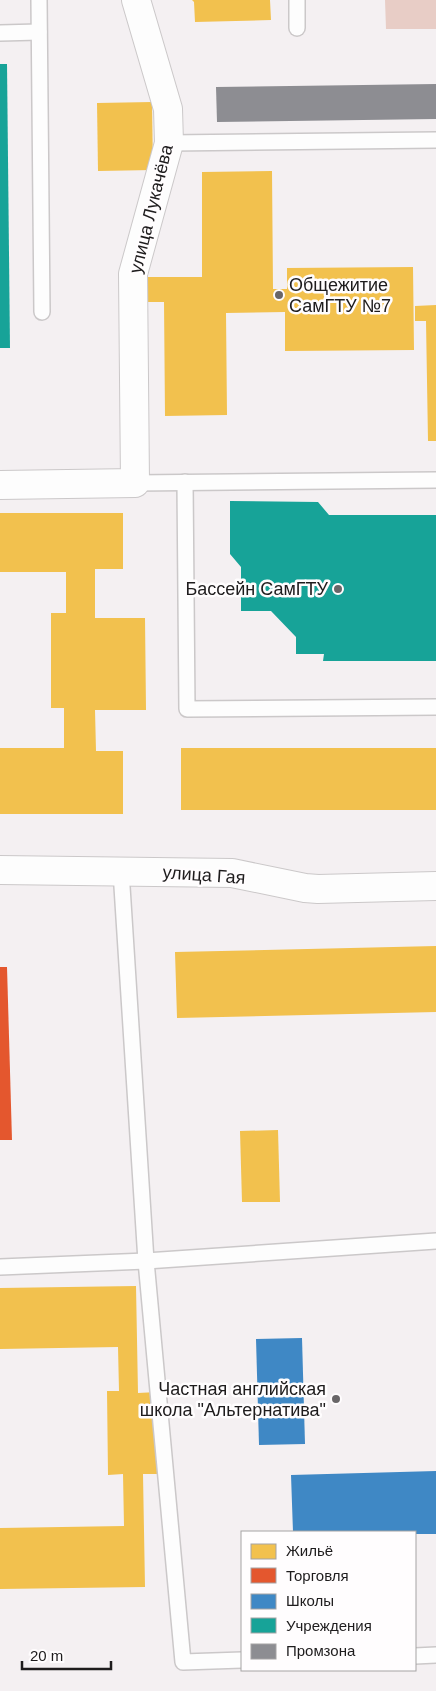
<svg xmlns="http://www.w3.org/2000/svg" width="436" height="1691" font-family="Arial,sans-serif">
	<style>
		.green { fill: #e8cdc6 }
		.homes { fill: #f2c14e }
		.shops { fill: #e4572e }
		.schools { fill: #3f88c5 }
		.public { fill: #17a398 }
		.industry { fill: #8d8d92 }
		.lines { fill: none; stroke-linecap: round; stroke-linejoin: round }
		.service-casing { stroke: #cbc8c9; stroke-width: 18 }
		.minor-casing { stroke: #cbc8c9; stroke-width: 30 }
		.service { stroke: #fdfdfd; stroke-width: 15 }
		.minor { stroke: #fdfdfd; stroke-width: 28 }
		.poi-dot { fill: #696668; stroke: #fffdfe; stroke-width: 2 }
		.labels { text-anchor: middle; stroke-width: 5; stroke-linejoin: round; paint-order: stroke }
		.street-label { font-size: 18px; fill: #1e1c1d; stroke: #fffdfe }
		.poi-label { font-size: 18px; fill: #1e1c1d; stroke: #fffdfe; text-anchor: end }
	</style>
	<rect width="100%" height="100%" fill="#f4f0f2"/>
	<!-- green -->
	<polygon class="green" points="385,0 436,0 436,29 386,29"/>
	<!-- homes -->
	<g class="homes">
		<polygon points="192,0 270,0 271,20 195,22 194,2"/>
		<polygon points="152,102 153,170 98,171 97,103"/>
		<polygon points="272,171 273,289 287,289 287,268 413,267 414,350 285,351 285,312 226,313 227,415 165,416 164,302 144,302 144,277 202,277 202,172"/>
		<polygon points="436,305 436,441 428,441 426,321 415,321 415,306"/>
		<polygon points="0,513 123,513 123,569 95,569 95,618 145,618 146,710 95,710 96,751 123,751 123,814 0,814 0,748 64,748 64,708 51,708 51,613 66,613 66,572 0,572"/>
		<rect x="181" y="748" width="255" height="62"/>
		<polygon points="436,946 436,1012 177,1018 175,952"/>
		<polygon points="278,1130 280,1202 242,1202 240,1131"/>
		<polygon points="136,1286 138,1393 157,1392 158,1474 143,1474 145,1587 0,1589 0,1528 124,1526 123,1474 108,1475 107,1391 119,1391 118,1347 0,1349 0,1288"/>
	</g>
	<!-- shops -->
	<polygon class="shops" points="0,967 7,967 12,1140 0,1140"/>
	<!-- schools -->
	<g class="schools">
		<polygon points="302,1338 305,1444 259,1445 256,1339"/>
		<polygon points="436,1471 436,1534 415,1534 415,1532 293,1532 291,1475"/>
	</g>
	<!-- public -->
	<g class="public">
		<polygon points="0,64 7,64 10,348 0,348"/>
		<polygon points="230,501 318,502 329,515 436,515 436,661 323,661 324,654 296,654 296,637 271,611 241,611 241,567 230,554"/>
	</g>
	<!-- industry -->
	<polygon class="industry" points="436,84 436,119 217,122 216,87"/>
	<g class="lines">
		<defs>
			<g id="service">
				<polyline points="39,0 42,312"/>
				<polyline points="297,0 297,28"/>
				<polyline points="0,33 39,32"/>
				<polyline points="169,143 436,140"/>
				<polyline points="185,482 187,709 436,707"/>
				<polyline points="135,483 436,480"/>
				<polyline points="121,871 146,1261 183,1662 242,1660"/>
				<polyline points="0,1267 146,1261 436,1241"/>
				<polyline points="415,1656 436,1655"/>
			</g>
			<g id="minor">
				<polyline points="0,485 135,483 133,274 169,143 168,109 136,0"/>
				<polyline points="0,870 232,873 305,888 318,889 436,886"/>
			</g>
		</defs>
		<!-- service casing -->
		<use href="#service" class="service-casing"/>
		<!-- minor casing -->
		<use href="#minor" class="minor-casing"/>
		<!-- service -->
		<use href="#service" class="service"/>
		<!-- minor -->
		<use href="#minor" class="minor"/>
	</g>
	<!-- markers -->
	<g class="poi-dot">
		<circle cx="279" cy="295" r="5"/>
		<circle cx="338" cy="589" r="5"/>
		<circle cx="336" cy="1399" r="5"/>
	</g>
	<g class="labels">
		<!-- street labels -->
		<g class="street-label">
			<text transform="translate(151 209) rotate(-76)" y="6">улица Лукачёва</text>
			<text transform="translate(204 875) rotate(4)" y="6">улица Гая</text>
		</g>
		<!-- poi labels -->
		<g class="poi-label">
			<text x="289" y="291" text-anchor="start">Общежитие<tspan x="289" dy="21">СамГТУ №7</tspan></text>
			<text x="328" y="595">Бассейн СамГТУ</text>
			<text x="326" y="1395">Частная английская<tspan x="326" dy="21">школа "Альтернатива"</tspan></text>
		</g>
	</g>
	<!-- legend -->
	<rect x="241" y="1531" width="175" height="140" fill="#fffdfe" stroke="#a5a3a4"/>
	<rect x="251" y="1544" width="25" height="15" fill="#f2c14e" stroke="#a5a3a4"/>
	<text x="286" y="1556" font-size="15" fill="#1e1c1d">Жильё</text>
	<rect x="251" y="1568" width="25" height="15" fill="#e4572e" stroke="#a5a3a4"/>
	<text x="286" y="1581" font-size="15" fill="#1e1c1d">Торговля</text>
	<rect x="251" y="1594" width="25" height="15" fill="#3f88c5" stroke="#a5a3a4"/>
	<text x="286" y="1606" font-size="15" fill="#1e1c1d">Школы</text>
	<rect x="251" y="1618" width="25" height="15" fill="#17a398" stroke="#a5a3a4"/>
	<text x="286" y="1631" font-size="15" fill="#1e1c1d">Учреждения</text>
	<rect x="251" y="1644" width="25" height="15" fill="#8d8d92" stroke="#a5a3a4"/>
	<text x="286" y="1656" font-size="15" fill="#1e1c1d">Промзона</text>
	<!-- scale -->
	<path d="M22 1661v8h89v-8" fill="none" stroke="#1e1c1d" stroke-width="2.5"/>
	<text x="30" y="1661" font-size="15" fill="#1e1c1d" stroke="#fffdfe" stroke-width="4" paint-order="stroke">20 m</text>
</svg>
